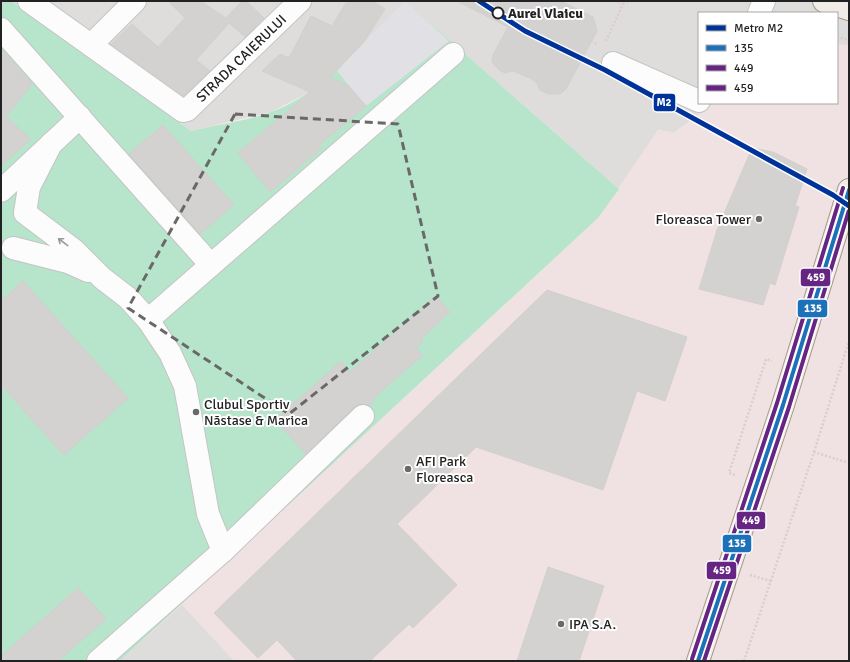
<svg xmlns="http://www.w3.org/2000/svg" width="850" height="662" font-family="Signika,sans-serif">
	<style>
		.residential { fill: #dfdddc }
		.commercial { fill: #f0e2e2 }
		.religious { fill: #dedddc }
		.pitch { fill: #b7e5cc }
		.plaza { fill: #e1e1e5 }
		.building { fill: #d4d2d0; stroke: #d2cfcc }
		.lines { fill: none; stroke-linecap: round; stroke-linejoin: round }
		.minor-casing { stroke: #c5c4c3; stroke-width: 24 }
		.major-casing { stroke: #a69887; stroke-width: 24 }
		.path { stroke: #dbcdcd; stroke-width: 2.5; stroke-dasharray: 2 2; stroke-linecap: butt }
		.minor { stroke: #fdfcfc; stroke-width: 22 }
		.major { stroke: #f2ece7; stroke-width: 22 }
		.bus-1-casing { stroke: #fff; stroke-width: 7 }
		.bus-2-casing { stroke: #fff; stroke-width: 7 }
		.bus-3-casing { stroke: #fff; stroke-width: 7 }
		.bus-1 { stroke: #1d71b8; stroke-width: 4 }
		.bus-2 { stroke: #662483; stroke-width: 4 }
		.bus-3 { stroke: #662483; stroke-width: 4 }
		.metro-1-casing { stroke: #fff; stroke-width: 8 }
		.metro-1 { stroke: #039; stroke-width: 5 }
		.oneway { stroke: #9a9a9a }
		.marked { fill: none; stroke: #6a6968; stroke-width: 3; stroke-dasharray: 8 5; stroke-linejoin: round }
		.stop-dot { fill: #fff; stroke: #222; stroke-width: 2 }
		.poi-dot { fill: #6a6968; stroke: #fff; stroke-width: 1.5 }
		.labels { text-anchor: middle; stroke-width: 4; stroke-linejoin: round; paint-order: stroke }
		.stop-label { font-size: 14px; font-weight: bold; fill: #222; stroke: #fff; text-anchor: start }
		.street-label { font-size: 14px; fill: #222; stroke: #fff }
		.poi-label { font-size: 14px; fill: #222; stroke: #fff; text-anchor: start }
		.line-badge { stroke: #fff; stroke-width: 1.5 }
		.badge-label { font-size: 11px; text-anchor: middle; font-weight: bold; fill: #fff }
	</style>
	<rect width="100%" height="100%" fill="#efedeb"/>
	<!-- residential -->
	<polygon class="residential" points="11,1 849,1 849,49 837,46 837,13 699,13 699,103 714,103 674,133 658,130 619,189 405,1 337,71 310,92 271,112 191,131"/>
	<!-- commercial -->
	<polygon class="commercial" points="837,44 849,45 849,661 120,661 598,218 658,130 674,133 714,103 837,103"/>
	<!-- religious -->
	<polygon class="religious" points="182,605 234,661 120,661"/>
	<!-- pitch -->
	<path class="pitch" d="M1,1H11L191,131C216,125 247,121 271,112C326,92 365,42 405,1L619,189L598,218L120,661H1Z"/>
	<!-- plaza -->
	<polygon class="plaza" points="405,1 449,41 366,106 337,71"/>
	<!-- building -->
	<g class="building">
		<polygon points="168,1 200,1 226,18 242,1 246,1 264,18 245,37 229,23 196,60 210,71 184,96 111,44 132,24 158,47 185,18"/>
		<polygon points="347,1 373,1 385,9 364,42 330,77 349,86 366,106 319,145 322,148 270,192 238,153 310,92 262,71 280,54 289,58 311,16 332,26"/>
		<polygon points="457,1 561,1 593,17 597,31 566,89 560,94 548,94 540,90 537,83 532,79 513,71 505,73 499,70 492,62 493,55 508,27"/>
		<polygon points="1,49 32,84 6,117 31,139 1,166"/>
		<polygon points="163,125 234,205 200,234 129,154"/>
		<polygon points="752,148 773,152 807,169 795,206 799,207 775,285 770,283 763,305 699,289 717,230"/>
		<polygon points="23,281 128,398 64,455 1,385 1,301"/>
		<polygon points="547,290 687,337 665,401 637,391 603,490 476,447 397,524 457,585 413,628 409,624 370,661 297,661 277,640 258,658 214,613"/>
		<polygon points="436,296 450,312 421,339 423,342 416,348 423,355 373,398 375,400 369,405 360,404 354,407 306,454 275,420 341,361 350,372"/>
		<polygon points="548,567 604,586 579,661 517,661"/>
		<polygon points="78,588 106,619 58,661 1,661 1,656"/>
	</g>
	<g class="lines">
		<defs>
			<g id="minor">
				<polyline points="29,1 183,111 187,110 300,1"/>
				<polyline points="759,13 764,1"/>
				<polyline points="1,29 211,265"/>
				<polyline points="91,45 135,1"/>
				<polyline points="613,63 699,101"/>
				<polyline points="51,144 29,187 25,213 74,250 102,278 128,298 148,320 170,353 185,386 208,514 223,551 98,661"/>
				<polyline points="1,191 80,117"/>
				<polyline points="13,248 68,262 88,271"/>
				<polyline points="148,320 453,54"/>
				<polyline points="223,551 363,416"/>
			</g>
			<g id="major">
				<polyline points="824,1 849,9"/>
				<polyline points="698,661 783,405 849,190"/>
			</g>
		</defs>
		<!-- minor casing -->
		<use href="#minor" class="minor-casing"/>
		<!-- major casing -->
		<use href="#major" class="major-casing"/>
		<!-- path -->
		<g class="path">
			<polyline points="623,4 629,1"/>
			<polyline points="837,36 849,41"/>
			<polyline points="591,41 598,45"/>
			<polyline points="606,41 623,4 617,1"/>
			<polyline points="814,452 849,341"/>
			<polyline points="735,475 729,473 766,359 772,361"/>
			<polyline points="750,575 771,581"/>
			<polyline points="744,661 814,452 849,463"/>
		</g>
		<!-- minor -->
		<use href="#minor" class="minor"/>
		<!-- major -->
		<use href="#major" class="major"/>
		<defs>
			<polyline id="bus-1" points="698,661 783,405 849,190"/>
			<polyline id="bus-2" points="704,661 789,407 849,210"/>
			<polyline id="bus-3" points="692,659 777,403 843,188"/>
		</defs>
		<!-- bus-1 casing -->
		<use href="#bus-1" class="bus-1-casing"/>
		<!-- bus-2 casing -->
		<use href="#bus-2" class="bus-2-casing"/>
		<!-- bus-3 casing -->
		<use href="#bus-3" class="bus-3-casing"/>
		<!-- bus-1 -->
		<use href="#bus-1" class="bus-1"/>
		<!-- bus-2 -->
		<use href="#bus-2" class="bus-2"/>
		<!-- bus-3 -->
		<use href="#bus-3" class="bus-3"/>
		<defs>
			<polyline id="metro-1" points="479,1 525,31 605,70 833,195 849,206"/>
		</defs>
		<!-- metro-1 casing -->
		<use href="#metro-1" class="metro-1-casing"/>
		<!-- metro-1 -->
		<use href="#metro-1" class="metro-1"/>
	</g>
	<!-- one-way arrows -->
	<defs><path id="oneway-shaft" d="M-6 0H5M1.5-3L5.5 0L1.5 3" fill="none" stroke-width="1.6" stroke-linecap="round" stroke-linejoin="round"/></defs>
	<use class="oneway" href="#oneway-shaft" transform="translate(63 242) rotate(-143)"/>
	<!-- marked area -->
	<path class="marked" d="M235,114L398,124L438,296L289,414L128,308Z"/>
	<!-- markers -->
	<circle class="stop-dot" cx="498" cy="13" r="5.5"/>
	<g class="poi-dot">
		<circle cx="759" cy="219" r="4"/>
		<circle cx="196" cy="412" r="4"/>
		<circle cx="408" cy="469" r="4"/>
		<circle cx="561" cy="624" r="4"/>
	</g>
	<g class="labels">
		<!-- stop labels -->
		<g class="stop-label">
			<text x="508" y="18">Aurel Vlaicu</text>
		</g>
		<!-- street labels -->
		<g class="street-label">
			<text transform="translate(241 58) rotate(-44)" y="5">STRADA CAIERULUI</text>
		</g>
		<!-- poi labels -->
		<g class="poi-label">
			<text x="751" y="224" text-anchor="end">Floreasca Tower</text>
			<text x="204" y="409">Clubul Sportiv<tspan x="204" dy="16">Năstase &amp; Marica</tspan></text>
			<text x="416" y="466">AFI Park<tspan x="416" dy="16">Floreasca</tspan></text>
			<text x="569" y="629">IPA S.A.</text>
		</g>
	</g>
	<g class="line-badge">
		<rect x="653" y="93" width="23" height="19" rx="4" fill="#039"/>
		<rect x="800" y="268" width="31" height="19" rx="4" fill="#662483"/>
		<rect x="797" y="299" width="31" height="19" rx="4" fill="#1d71b8"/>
		<rect x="736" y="511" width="30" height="19" rx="4" fill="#662483"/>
		<rect x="722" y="534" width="30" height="19" rx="4" fill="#1d71b8"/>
		<rect x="706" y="561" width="31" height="19" rx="4" fill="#662483"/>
	</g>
	<g class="badge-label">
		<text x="664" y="106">M2</text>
		<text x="816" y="281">459</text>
		<text x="813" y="312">135</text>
		<text x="751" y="524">449</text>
		<text x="737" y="547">135</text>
		<text x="722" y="574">459</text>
	</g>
	<!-- border -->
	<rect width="850" height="662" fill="none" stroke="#222222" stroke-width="4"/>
	<!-- legend -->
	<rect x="698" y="12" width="140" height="92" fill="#ffffff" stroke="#a7a7a7"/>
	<rect x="706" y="25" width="20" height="6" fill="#003399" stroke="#a7a7a7"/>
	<text x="734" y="32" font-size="12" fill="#222222">Metro M2</text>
	<rect x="706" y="45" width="20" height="6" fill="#1d71b8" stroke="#a7a7a7"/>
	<text x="734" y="52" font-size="12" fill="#222222">135</text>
	<rect x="706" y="65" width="20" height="6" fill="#662483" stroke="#a7a7a7"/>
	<text x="734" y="72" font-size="12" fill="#222222">449</text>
	<rect x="706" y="85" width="20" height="6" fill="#662483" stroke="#a7a7a7"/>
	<text x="734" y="92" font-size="12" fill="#222222">459</text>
</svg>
